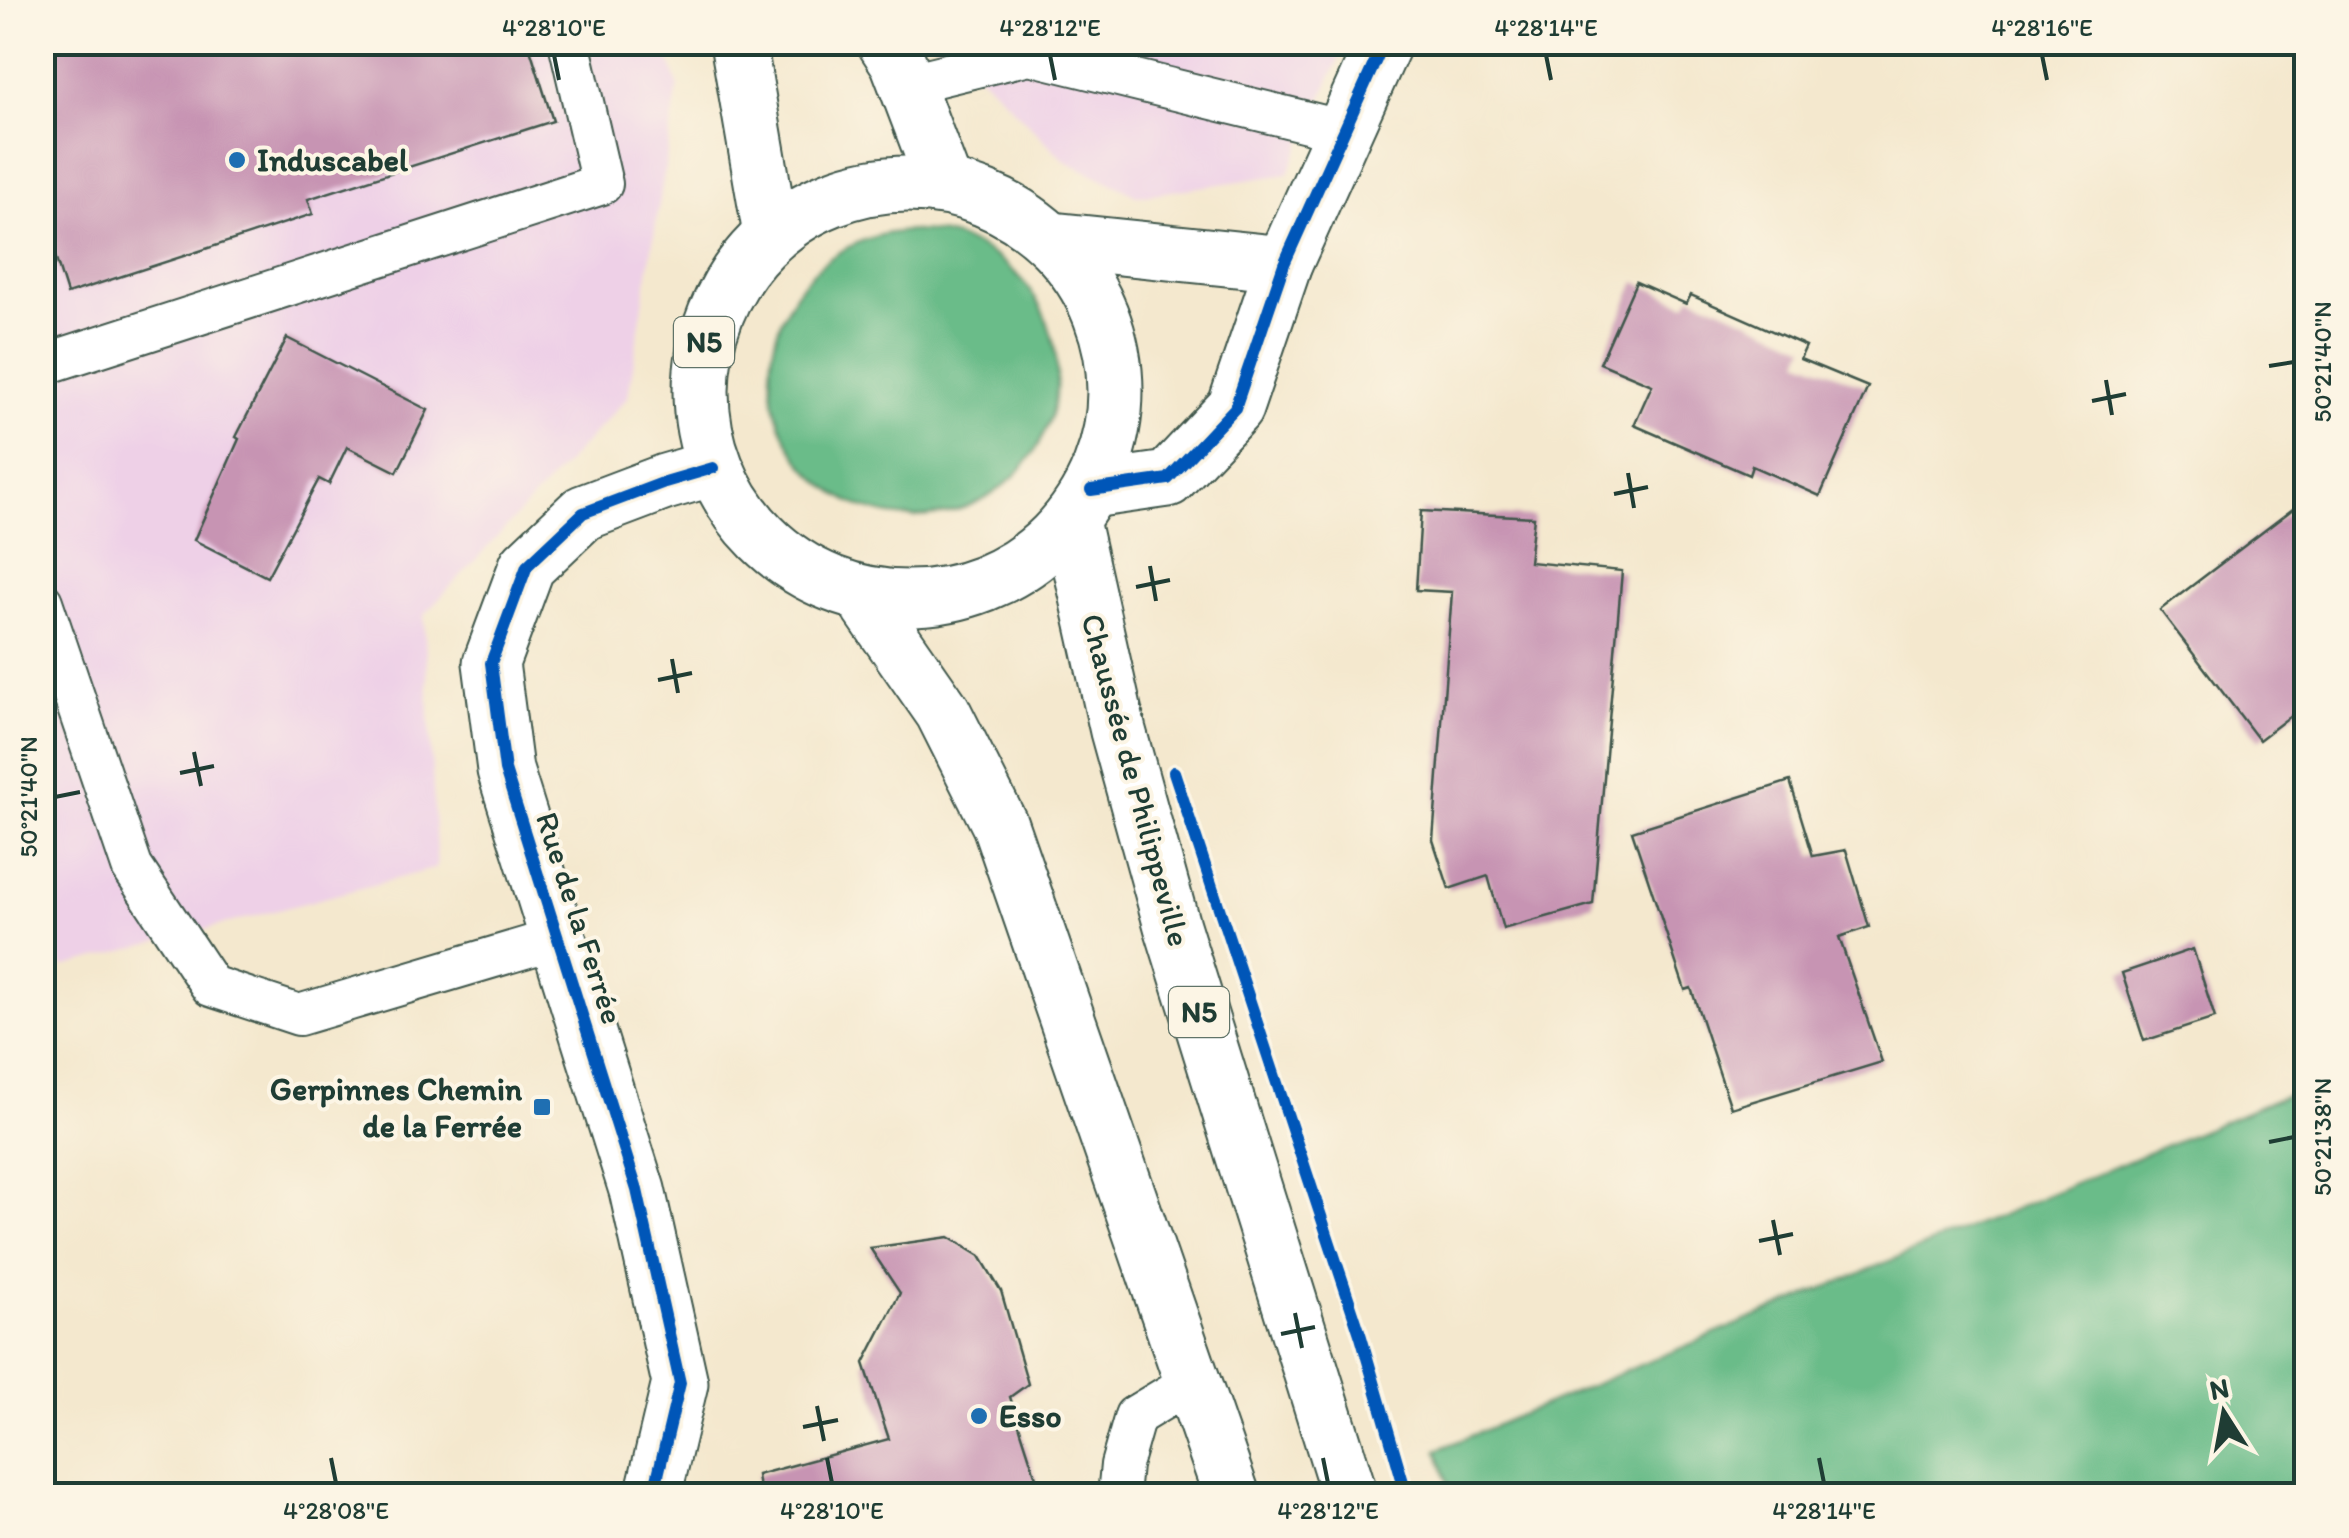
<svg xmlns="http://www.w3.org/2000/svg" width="2349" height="1538" font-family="Itim,sans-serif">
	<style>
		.built { fill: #eed0e7 }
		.forest { fill: #6abc89; stroke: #447c5e; stroke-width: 2.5 }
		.building { fill: #c794b3 }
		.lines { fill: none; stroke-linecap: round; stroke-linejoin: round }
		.lane-casing { stroke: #3f574b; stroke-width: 44 }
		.secondary-casing { stroke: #3f574b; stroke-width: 59 }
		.primary-casing { stroke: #3f574b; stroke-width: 59 }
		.highway-casing { stroke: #3f574b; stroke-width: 59 }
		.lane { stroke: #fff; stroke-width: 40 }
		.secondary { stroke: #fff; stroke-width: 55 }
		.primary { stroke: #fff; stroke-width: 55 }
		.highway { stroke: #fff; stroke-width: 55 }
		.cycleway-casing { stroke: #fcf5e5; stroke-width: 19 }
		.cycleway { stroke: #0057b8; stroke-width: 12 }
		.ticks { fill: none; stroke: #1f3d34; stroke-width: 4 }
		.poi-dot { fill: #1f6fb2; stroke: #fcf5e5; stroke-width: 4 }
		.labels { text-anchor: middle; stroke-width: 8; stroke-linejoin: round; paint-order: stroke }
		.shield { fill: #fcf5e5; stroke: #617469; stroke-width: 2.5 }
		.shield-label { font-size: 30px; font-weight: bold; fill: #1f3d34 }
		.poi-label { font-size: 32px; font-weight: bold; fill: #1f3d34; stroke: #fcf5e5; text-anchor: start }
		.street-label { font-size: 32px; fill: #1f3d34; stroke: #fcf5e5 }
		.neatline { fill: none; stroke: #1f3d34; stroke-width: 4 }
		.ticks-label { font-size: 25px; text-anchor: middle; fill: #1f3d34 }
	</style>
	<rect width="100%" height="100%" fill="#fcf5e5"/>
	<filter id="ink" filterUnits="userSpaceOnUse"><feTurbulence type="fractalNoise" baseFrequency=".01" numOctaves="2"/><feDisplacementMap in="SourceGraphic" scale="20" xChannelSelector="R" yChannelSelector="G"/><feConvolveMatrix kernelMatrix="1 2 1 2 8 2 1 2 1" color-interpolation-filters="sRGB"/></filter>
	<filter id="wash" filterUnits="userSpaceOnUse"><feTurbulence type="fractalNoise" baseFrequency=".0048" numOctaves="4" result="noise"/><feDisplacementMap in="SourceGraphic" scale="40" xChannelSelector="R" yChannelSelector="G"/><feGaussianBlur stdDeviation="2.25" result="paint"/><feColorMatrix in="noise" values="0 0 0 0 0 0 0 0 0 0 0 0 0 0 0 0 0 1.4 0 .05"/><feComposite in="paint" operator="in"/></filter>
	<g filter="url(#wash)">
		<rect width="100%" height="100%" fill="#f4e8ce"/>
		<!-- built -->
		<g class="built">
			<polygon points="42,43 664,43 678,86 628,397 424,615 437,868 63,967 42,903"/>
			<polygon points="934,43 1346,43 1288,174 1138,196 1065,161 985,80"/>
		</g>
		<!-- forest -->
		<g class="forest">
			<circle cx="914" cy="374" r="143"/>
			<polygon points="2306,1087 2306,1495 1452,1495 1437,1450"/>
		</g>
		<g id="blocks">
			<!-- building -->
			<g class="building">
				<polygon points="72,42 528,42 553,121 308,199 313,214 67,294 42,215 42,52"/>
				<polygon points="1636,282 1686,304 1691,295 1806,346 1800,359 1868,387 1820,496 1752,466 1749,475 1634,425 1652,385 1600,363"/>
				<polygon points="287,338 428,410 397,472 347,447 329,484 319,479 267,577 194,540 239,439 236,437"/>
				<polygon points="2306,499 2306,704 2259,740 2160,610"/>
				<polygon points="1421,511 1534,517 1529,562 1622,571 1593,904 1503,929 1488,876 1449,889 1433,840 1452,592 1416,590"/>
				<polygon points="1790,781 1813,856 1846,850 1869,927 1839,937 1882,1062 1731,1108 1691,988 1685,990 1632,831"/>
				<polygon points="2193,949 2215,1018 2144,1041 2122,973"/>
				<polygon points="949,1237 980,1256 1001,1291 1028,1384 1010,1397 1042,1496 760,1496 757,1475 889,1439 864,1363 900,1293 870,1248"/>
			</g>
		</g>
	</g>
	<g filter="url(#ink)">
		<use href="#blocks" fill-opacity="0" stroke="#3f574b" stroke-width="2.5"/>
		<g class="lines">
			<defs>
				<g id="lane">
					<polyline points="906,84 1029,54 1344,131"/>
					<polyline points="42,365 602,184 569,42"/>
					<polyline points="42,602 132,867 211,986 299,1015 558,938"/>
					<polyline points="1118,1496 1121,1465 1135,1416 1193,1381"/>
				</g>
				<g id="secondary">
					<polyline points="1052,240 1284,264"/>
					<polyline points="1091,490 1168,479 1235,408 1284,264 1384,42"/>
					<polyline points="653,1496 680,1383 637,1190 505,770 491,663 527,566 583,513 665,482 713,468"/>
				</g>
				<g id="primary">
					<polyline points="738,42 771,234"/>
					<polyline points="885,42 898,62 945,186"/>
					<circle cx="908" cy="391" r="207"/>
				</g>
				<g id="highway">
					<polyline points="1071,521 1118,731 1172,926 1350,1496"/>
					<polyline points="861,594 943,712 1000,825 1232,1496"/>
				</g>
			</defs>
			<!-- lane casing -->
			<use href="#lane" class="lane-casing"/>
			<!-- secondary casing -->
			<use href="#secondary" class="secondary-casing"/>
			<!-- primary casing -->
			<use href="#primary" class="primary-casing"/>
			<!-- highway casing -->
			<use href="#highway" class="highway-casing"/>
			<!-- lane -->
			<use href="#lane" class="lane"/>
			<!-- secondary -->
			<use href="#secondary" class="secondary"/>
			<!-- primary -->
			<use href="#primary" class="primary"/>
			<!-- highway -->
			<use href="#highway" class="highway"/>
			<defs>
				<g id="cycleway">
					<polyline points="1091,490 1168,479 1235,408 1284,264 1384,42"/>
					<polyline points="1174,772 1361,1337 1407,1496"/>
					<polyline points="653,1496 680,1383 637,1190 505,770 491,663 527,566 583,513 665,482 713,468"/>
				</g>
			</defs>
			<!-- cycleway casing -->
			<use href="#cycleway" class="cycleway-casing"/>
			<!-- cycleway -->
			<use href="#cycleway" class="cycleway"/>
		</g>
	</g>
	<!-- ticks -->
	<path class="ticks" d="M554,55L559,80M1050,55L1055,80M1546,55L1551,80M2042,55L2047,80M2269,366L2294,362M2106,380L2112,415M2092,401L2126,394M1628,473L1634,508M1614,494L1648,487M1150,566L1156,601M1136,587L1170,580M672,659L678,693M658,680L692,673M194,752L201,786M180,773L214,766M55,797L80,792M2269,1142L2294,1137M1773,1220L1780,1255M1759,1241L1793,1234M1295,1313L1302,1348M1281,1334L1315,1327M817,1406L824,1441M803,1427L838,1420M331,1458L336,1483M827,1458L832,1483M1323,1458L1328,1483M1819,1458L1824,1483"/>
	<!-- markers -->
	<g class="poi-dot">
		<circle cx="237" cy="160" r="10"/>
		<rect x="532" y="1097" width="20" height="20" rx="5"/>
		<circle cx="979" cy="1416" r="10"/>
	</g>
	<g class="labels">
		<!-- shield labels -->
		<g class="shield">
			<rect x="674" y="317" width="60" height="50" rx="8"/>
			<rect x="1169" y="987" width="60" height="50" rx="8"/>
		</g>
		<g class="shield-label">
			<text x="704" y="352">N5</text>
			<text x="1199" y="1022">N5</text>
		</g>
		<!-- poi labels -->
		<g class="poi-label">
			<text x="257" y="171">Induscabel</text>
			<text x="522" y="1100" text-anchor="end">Gerpinnes Chemin<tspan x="522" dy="37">de la Ferrée</tspan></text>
			<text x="999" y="1427">Esso</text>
		</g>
		<!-- street labels -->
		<g class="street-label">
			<text transform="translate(1136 780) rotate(75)" y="11">Chaussée de Philippeville</text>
			<text transform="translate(580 918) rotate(72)" y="11">Rue de la Ferrée</text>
		</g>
	</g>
	<!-- margin -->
	<rect width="2349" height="1538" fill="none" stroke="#fcf5e5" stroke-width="110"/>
	<!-- north arrow -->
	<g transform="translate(2224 1413) rotate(349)" stroke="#fcf5e5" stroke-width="8" paint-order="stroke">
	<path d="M0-8L18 38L0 25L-18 38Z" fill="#1f3d34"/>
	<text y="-15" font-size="28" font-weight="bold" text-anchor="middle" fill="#1f3d34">N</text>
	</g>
	<rect x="55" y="55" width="2239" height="1428" class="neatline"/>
	<g class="ticks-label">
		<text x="554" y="36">4°28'10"E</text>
		<text x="1050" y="36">4°28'12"E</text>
		<text x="1546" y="36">4°28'14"E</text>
		<text x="2042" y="36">4°28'16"E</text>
		<text transform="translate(2322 362) rotate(-90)" y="9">50°21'40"N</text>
		<text transform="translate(28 797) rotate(-90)" y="9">50°21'40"N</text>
		<text transform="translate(2322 1137) rotate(-90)" y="9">50°21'38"N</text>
		<text x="336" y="1519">4°28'08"E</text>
		<text x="832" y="1519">4°28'10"E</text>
		<text x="1328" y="1519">4°28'12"E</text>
		<text x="1824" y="1519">4°28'14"E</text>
	</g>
</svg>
